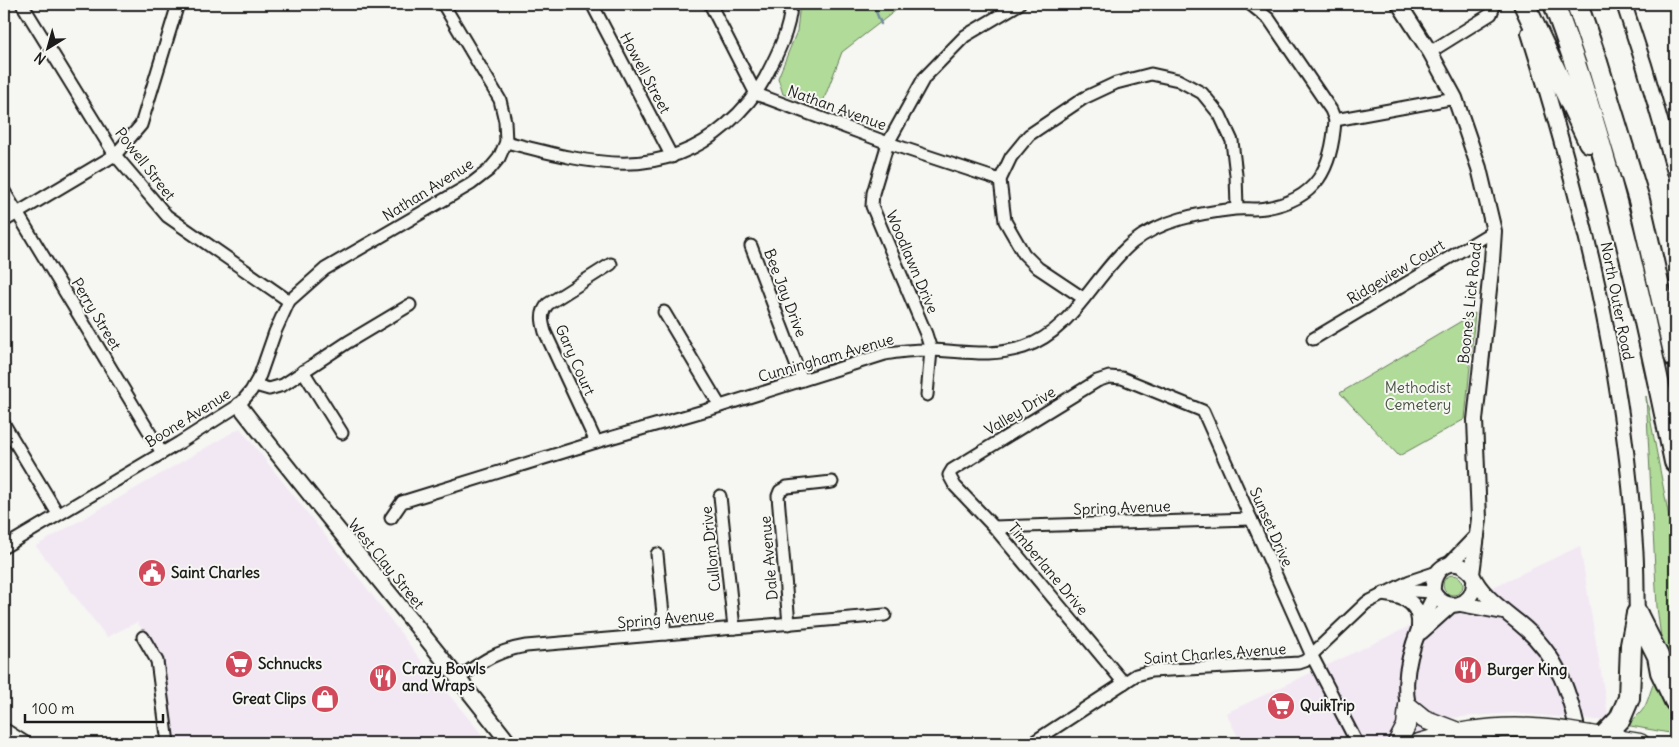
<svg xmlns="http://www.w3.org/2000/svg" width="1679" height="747" font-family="Delius,sans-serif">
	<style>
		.built { fill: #f2e8f4 }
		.green { fill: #b1db99; stroke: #667c5a }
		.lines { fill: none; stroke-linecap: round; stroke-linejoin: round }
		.stream { stroke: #728c9f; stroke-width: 2.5 }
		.minor-casing { stroke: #1c1c1c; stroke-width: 15 }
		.tertiary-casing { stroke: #1c1c1c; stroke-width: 18 }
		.primary-casing { stroke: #1c1c1c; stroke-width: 21 }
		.motorway-casing { stroke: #1c1c1c; stroke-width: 24 }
		.minor { stroke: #f6f6f2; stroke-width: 11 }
		.tertiary { stroke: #f6f6f2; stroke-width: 14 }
		.primary { stroke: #f6f6f2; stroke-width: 18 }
		.motorway { stroke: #f6f6f2; stroke-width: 20 }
		.primary-bridge-casing { stroke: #1c1c1c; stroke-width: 21; stroke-linecap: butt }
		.primary-bridge { stroke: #f6f6f2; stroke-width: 18 }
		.labels { text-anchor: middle; stroke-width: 4; stroke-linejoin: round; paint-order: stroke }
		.street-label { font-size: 15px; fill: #1c1c1c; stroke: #f6f6f2 }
		.park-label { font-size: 15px; fill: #495542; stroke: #f6f6f2 }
		.poi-label { font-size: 15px; font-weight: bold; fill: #1c1c1c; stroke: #f6f6f2; text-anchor: start }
	</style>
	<rect width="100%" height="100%" fill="#f6f6f2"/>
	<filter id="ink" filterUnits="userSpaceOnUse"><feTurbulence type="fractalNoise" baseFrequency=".02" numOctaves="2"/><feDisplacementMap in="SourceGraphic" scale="10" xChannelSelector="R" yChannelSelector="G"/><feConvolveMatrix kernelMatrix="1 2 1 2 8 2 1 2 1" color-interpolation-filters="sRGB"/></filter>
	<g filter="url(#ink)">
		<!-- built -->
		<g class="built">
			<polygon points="240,428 363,583 429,671 489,743 175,743 163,657 137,622 107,637 36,546"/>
			<polygon points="1580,546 1609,721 1512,713 1448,718 1399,743 1241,743 1226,713"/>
		</g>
		<!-- green -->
		<g class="green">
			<polygon points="800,4 904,4 842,52 821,107 783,94 778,78 797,31"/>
			<polygon points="1475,313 1465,419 1399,456 1340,393"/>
			<polygon points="1646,396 1675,549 1675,669 1668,671 1663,653 1657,607"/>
			<circle cx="1453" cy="585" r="10"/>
			<path d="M1654,682L1663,700L1675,718V734L1625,725C1648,710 1645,705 1654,682Z"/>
		</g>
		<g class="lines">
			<!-- stream -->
			<polyline class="stream" points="873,4 881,24"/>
			<defs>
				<g id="minor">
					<polyline points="22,4 115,155 167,216 289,301"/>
					<polyline points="592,4 672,157"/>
					<polyline points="710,4 756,94"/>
					<polyline points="1250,4 1269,19 1331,110 1335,120"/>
					<polyline points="1430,52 1491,14 1493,9"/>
					<polyline points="756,94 888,143 1000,180"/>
					<path d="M506,142C584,162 659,184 726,125C742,111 755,97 765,78C777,55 790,30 791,4"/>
					<polyline points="4,191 162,453"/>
					<polyline points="4,221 115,155 141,125 178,4"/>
					<polyline points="751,246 802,380"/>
					<polyline points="1083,298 1038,268 1024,254 1005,221 1000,180 1011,157 1029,135 1084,98 1116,83 1151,74 1178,80 1202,93 1220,115 1232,141 1236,175 1237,208"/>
					<polyline points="664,312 720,406"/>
					<polyline points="1313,339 1494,231"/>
					<polyline points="303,371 342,433"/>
					<polyline points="255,385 269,389 283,385 348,342 410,305"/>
					<polyline points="927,395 931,350 926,334 872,206 873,193 888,143 924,78 965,36 1019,4"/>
					<polyline points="4,424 58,514"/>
					<path d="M596,442L545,332C542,321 540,313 548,304L611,264"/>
					<polyline points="720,496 734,628"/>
					<path d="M391,518L402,502L596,442L714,408L885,354C900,351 915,350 930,350C965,351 988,358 1024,347C1073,331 1094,275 1132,243C1160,220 1200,213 1235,209C1245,208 1256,210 1265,208C1317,200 1332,168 1335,120L1455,98"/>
					<polyline points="994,527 1251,519"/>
					<polyline points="4,547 179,443 239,405 251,391 260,375 275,332 289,301 325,269 471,184 489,170 499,158 506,142 505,121 500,100 443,4"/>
					<polyline points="657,554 665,634"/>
					<polyline points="1395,590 1433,592"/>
					<polyline points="789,624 778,496 780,491 787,487 832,482"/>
					<polyline points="143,637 157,661 168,743"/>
					<path d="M459,678C483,661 496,651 526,646L885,615"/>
					<polyline points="1124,683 994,527 955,486 949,475 952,470 1097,381 1109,377 1122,378 1203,411 1312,656 1357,743"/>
					<polyline points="4,729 26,743"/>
					<polyline points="1032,743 1136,675 1151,671 1299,663 1305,661 1366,603 1410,581 1437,572"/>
				</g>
				<g id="tertiary">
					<path d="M1399,4L1430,52L1455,98L1479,168L1494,231L1492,261L1475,420L1479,519L1472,574C1481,595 1502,609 1519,623C1559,655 1571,695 1580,743"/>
					<polyline points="1624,4 1644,65 1675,172"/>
					<path d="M1529,33C1582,200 1624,371 1635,546C1637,568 1636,591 1637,614"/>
					<path d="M239,405C327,519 421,629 509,743"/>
					<polyline points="1450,564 1477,536"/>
					<path d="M1472,574C1454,553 1431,567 1433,592C1445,613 1474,607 1474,582"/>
					<path d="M1385,594C1407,596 1421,605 1419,628"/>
					<polyline points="1461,604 1504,612"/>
					<polyline points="1421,632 1451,605"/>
					<path d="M1408,706C1400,670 1418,627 1435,595"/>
				</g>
				<g id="primary">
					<polyline points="1408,706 1424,719 1458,732"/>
					<polyline points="1591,735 1640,743"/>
					<polyline points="1397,743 1406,726 1408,706"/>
					<path d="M1419,743C1469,727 1513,724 1565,731"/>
				</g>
				<g id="motorway">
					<polyline points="1524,4 1589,142"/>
					<path d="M1554,4C1610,153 1643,307 1675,462"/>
					<polyline points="1577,4 1596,59 1639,200 1675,357"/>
					<polyline points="1637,614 1658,656 1661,672 1675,701"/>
					<polyline points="1603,737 1620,719 1629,698 1631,645 1637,614"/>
				</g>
			</defs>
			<!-- minor casing -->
			<use href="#minor" class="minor-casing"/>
			<!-- tertiary casing -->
			<use href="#tertiary" class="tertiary-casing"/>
			<!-- primary casing -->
			<use href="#primary" class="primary-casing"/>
			<!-- motorway casing -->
			<use href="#motorway" class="motorway-casing"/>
			<!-- minor -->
			<use href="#minor" class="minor"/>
			<!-- tertiary -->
			<use href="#tertiary" class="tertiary"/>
			<!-- primary -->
			<use href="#primary" class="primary"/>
			<!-- motorway -->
			<use href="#motorway" class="motorway"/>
			<defs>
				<polyline id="primary-bridge" points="1565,731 1590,735"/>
			</defs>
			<!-- primary-bridge casing -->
			<use href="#primary-bridge" class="primary-bridge-casing"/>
			<!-- primary-bridge -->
			<use href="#primary-bridge" class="primary-bridge"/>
		</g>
	</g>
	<!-- icons -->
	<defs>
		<symbol id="civic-disc" viewBox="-11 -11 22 22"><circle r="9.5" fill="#d1495b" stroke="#f6f6f2"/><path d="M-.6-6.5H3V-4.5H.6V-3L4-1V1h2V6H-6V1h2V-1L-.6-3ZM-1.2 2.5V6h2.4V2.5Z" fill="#fff"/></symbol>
		<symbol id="supermarket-disc" viewBox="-11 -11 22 22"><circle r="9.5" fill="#d1495b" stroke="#f6f6f2"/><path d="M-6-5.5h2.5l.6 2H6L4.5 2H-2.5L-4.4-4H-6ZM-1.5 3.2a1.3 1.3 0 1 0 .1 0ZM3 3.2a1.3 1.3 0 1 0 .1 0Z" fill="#fff"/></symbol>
		<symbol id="restaurant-disc" viewBox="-11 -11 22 22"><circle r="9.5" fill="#d1495b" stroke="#f6f6f2"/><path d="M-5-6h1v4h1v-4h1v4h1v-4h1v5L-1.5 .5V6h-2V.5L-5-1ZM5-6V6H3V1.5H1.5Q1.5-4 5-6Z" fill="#fff"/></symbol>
		<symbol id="shop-disc" viewBox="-11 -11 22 22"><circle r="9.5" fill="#d1495b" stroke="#f6f6f2"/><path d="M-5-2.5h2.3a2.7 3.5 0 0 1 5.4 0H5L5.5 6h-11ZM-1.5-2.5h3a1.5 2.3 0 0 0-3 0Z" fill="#fff"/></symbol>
	</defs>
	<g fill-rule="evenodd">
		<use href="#civic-disc" x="136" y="557" width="32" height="32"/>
		<use href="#supermarket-disc" x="223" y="648" width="32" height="32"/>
		<use href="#restaurant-disc" x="1452" y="654" width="32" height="32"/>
		<use href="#restaurant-disc" x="367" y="662" width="32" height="32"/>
		<use href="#shop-disc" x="309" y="683" width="32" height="32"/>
		<use href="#supermarket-disc" x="1265" y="690" width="32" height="32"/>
	</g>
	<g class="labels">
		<!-- street labels -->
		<g class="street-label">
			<text transform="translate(645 73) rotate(62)" y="5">Howell Street</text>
			<text transform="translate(837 108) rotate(20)" y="5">Nathan Avenue</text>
			<text transform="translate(145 164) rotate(52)" y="5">Powell Street</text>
			<text transform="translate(428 190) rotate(-32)" y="5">Nathan Avenue</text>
			<text transform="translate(912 262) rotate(67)" y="5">Woodlawn Drive</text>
			<text transform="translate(1396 272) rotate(-31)" y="5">Ridgeview Court</text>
			<text transform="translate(785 293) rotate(69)" y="5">Bee Jay Drive</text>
			<text transform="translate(1617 301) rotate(79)" y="5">North Outer Road</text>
			<text transform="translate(1470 303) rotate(-84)" y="5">Boone's Lick Road</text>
			<text transform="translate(96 314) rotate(59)" y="5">Perry Street</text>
			<text transform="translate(826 358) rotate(-16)" y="5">Cunningham Avenue</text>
			<text transform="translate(575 360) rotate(66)" y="5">Gary Court</text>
			<text transform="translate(1020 411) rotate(-31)" y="5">Valley Drive</text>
			<text transform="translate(188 418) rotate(-32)" y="5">Boone Avenue</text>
			<text transform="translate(1122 508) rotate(-2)" y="5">Spring Avenue</text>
			<text transform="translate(1271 527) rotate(66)" y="5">Sunset Drive</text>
			<text transform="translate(711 549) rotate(-96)" y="5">Cullom Drive</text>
			<text transform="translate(769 558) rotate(-95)" y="5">Dale Avenue</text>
			<text transform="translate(386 564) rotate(51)" y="5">West Clay Street</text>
			<text transform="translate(1048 569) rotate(50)" y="5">Timberlane Drive</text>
			<text transform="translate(666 619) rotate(-5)" y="5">Spring Avenue</text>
			<text transform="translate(1215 654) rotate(-4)" y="5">Saint Charles Avenue</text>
		</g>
		<!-- park labels -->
		<g class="park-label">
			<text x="1418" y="393">Methodist<tspan x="1418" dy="17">Cemetery</tspan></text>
		</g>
		<!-- poi labels -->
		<g class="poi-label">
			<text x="171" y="578">Saint Charles</text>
			<text x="258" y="669">Schnucks</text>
			<text x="402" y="674">Crazy Bowls<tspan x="402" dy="17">and Wraps</tspan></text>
			<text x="1487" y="675">Burger King</text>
			<text x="306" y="704" text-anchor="end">Great Clips</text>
			<text x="1300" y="711">QuikTrip</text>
		</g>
	</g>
	<!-- margin -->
	<rect width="1679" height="747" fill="none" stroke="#f6f6f2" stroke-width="20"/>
	<rect x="10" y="10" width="1659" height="727" fill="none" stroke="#1c1c1c" stroke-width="2" filter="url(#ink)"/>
	<!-- north arrow -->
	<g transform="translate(48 48) rotate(217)" stroke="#f6f6f2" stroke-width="4" paint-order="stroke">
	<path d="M0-4L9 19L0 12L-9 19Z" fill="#1c1c1c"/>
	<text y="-8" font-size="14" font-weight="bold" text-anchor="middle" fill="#1c1c1c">N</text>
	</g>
	<!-- scale -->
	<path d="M25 714v8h138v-8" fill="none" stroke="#1c1c1c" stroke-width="2.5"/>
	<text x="32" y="714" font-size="15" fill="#1c1c1c" stroke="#f6f6f2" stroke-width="4" paint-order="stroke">100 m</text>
</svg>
